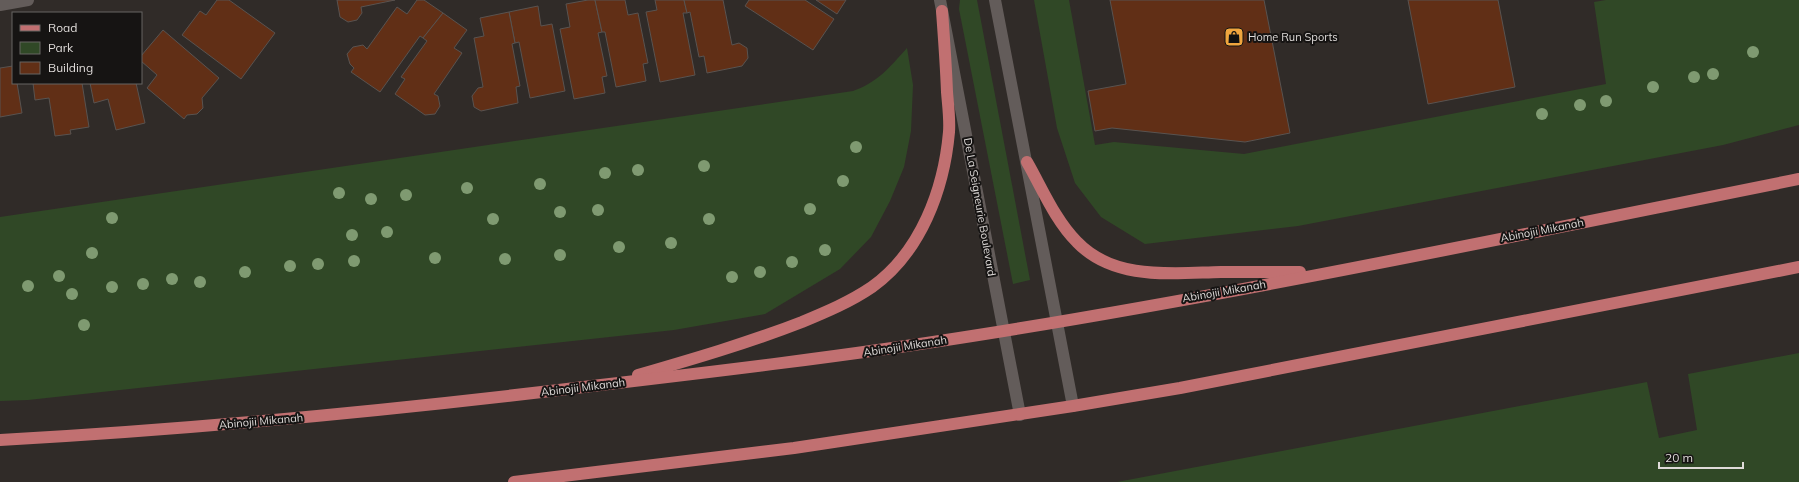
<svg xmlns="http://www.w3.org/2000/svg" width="1799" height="482" font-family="Mulish,sans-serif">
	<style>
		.green { fill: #304826 }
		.building { fill: #612f16; stroke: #595350 }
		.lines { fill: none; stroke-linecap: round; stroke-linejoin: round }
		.minor { stroke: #635c5a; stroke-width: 12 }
		.major { stroke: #c17071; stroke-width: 12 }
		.tree { fill: #7f9a71 }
		.labels { text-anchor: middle; stroke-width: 4; stroke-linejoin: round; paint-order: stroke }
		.poi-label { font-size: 11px; fill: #dfdbd9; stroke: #161413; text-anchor: start }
		.street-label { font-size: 11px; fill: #dfdbd9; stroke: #161413 }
	</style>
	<rect width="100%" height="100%" fill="#302b28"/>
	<!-- green -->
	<g class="green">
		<polygon points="960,0 977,0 1030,280 1013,284 959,9"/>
		<polygon points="1034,0 1069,0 1095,145 1114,142 1244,154 1606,84 1594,2 1606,0 1799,0 1799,125 1723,145 1298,226 1145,244 1101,217 1075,183 1057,128"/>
		<path d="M907,48L913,85L911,131L904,167L890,201L871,237L840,269L765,314L674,330L28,400L0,401V217L853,91C878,82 889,68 907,48Z"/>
		<polygon points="1799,353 1799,482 1117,482 1647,382 1659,438 1697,430 1688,374"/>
	</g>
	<!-- building -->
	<g class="building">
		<polygon points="217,0 229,0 275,33 241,79 182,35 200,11 206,15"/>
		<polygon points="337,0 395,0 361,7 362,13 357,20 348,22 340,17"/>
		<polygon points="417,0 424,0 443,13 423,38 420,36 380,92 351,72 354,68 350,64 347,54 353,47 363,45 367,49 397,7 407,14"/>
		<polygon points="588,0 595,0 602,32 598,33 607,76 602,77 605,93 574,99 560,29 570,27 566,4"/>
		<polygon points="595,0 625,0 628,15 638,13 648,63 643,64 646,81 616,87 605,32 602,32"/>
		<polygon points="655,0 684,0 687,13 683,13 695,75 660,82 646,12 657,10"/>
		<polygon points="684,0 723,0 732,45 739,43 747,48 748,58 742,66 707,73 704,56 699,57 690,12 687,13"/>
		<polygon points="749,0 805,0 834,19 813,50 745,6"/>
		<polygon points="816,0 846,0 837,14"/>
		<polygon points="1110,0 1264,0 1290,133 1245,142 1112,128 1095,131 1088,91 1126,84"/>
		<polygon points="1408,0 1498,0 1515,87 1428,104"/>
		<polygon points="538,6 541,26 552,24 565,91 530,98 519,42 515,43 509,12"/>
		<polygon points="509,12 515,43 512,44 520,86 516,87 518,103 481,111 474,107 472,96 478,88 483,87 474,38 484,36 480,18"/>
		<polygon points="443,13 467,30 454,48 462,53 434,94 438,96 440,106 435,114 425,115 395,94 405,79 401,77 427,41 423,38"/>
		<polygon points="163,30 219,78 202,98 203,108 197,114 187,115 184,119 147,88 157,75 141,61 141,56"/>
		<polygon points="13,66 13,83 17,83 22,113 0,117 0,68"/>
		<polygon points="33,83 82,83 89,127 70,130 71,134 55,136 49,98 35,100"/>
		<polygon points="90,83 136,83 145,123 116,130 108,99 94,103"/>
	</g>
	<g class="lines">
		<!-- minor -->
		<g class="minor">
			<polyline points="940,0 1020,415"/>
			<polyline points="995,0 1073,406"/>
			<polyline points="0,5 28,0"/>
		</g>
		<!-- major -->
		<g class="major">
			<path d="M1027,162C1042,188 1055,220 1077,242C1114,281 1173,273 1221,272C1248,272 1274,272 1300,272"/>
			<path d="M638,375C693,359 748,343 802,322C826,312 850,302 872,287C921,252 944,189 949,132C950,119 948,105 947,92C946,65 944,38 942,11"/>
			<path d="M0,440C198,429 395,410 592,386C719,371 846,356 972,336C1249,292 1524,234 1799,179"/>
			<polyline points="514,482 794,448 1073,406 1180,388 1799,267"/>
		</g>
	</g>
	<!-- trees -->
	<g class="tree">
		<circle cx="1753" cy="52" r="6"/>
		<circle cx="1713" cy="74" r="6"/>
		<circle cx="1694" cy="77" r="6"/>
		<circle cx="1653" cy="87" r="6"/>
		<circle cx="1606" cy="101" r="6"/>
		<circle cx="1580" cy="105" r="6"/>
		<circle cx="1542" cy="114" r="6"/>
		<circle cx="856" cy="147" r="6"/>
		<circle cx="704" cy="166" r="6"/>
		<circle cx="638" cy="170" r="6"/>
		<circle cx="605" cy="173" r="6"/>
		<circle cx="843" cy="181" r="6"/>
		<circle cx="540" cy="184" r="6"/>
		<circle cx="467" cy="188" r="6"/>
		<circle cx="339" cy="193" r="6"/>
		<circle cx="406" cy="195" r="6"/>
		<circle cx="371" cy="199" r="6"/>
		<circle cx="810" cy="209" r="6"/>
		<circle cx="598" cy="210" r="6"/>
		<circle cx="560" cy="212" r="6"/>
		<circle cx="112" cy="218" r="6"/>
		<circle cx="493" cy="219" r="6"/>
		<circle cx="709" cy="219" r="6"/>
		<circle cx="387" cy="232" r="6"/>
		<circle cx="352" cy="235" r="6"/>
		<circle cx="671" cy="243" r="6"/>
		<circle cx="619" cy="247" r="6"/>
		<circle cx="825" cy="250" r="6"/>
		<circle cx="92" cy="253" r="6"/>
		<circle cx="560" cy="255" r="6"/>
		<circle cx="435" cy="258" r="6"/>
		<circle cx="505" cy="259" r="6"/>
		<circle cx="354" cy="261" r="6"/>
		<circle cx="792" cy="262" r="6"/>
		<circle cx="318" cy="264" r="6"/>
		<circle cx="290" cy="266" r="6"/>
		<circle cx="245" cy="272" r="6"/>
		<circle cx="760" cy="272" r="6"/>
		<circle cx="59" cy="276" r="6"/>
		<circle cx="732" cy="277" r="6"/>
		<circle cx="172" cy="279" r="6"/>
		<circle cx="200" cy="282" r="6"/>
		<circle cx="143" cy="284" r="6"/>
		<circle cx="28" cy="286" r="6"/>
		<circle cx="112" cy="287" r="6"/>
		<circle cx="72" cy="294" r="6"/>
		<circle cx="84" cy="325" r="6"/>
	</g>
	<!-- icons -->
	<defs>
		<symbol id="shop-square" viewBox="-11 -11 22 22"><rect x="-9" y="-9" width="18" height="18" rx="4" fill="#f0a63e" stroke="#161413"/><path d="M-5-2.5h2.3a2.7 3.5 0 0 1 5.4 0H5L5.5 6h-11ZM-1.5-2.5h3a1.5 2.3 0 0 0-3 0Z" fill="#111"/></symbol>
	</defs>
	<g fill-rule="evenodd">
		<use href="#shop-square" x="1223" y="26" width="22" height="22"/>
	</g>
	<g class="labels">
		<!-- poi labels -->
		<g class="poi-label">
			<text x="1248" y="41">Home Run Sports</text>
		</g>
		<!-- street labels -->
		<g class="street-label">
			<text transform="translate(980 207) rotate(80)" y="4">De La Seigneurie Boulevard</text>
			<text transform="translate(1542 230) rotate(-11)" y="4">Abinojii Mikanah</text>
			<text transform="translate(1224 291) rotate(-10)" y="4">Abinojii Mikanah</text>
			<text transform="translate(905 346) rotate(-9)" y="4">Abinojii Mikanah</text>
			<text transform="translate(583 387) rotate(-7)" y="4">Abinojii Mikanah</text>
			<text transform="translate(261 421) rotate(-5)" y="4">Abinojii Mikanah</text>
		</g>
	</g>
	<!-- legend -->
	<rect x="12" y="12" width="130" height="72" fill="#161413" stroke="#666462"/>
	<rect x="20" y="25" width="20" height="6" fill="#c17071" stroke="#666462"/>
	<text x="48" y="32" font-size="12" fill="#dfdbd9">Road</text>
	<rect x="20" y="42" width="20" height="12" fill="#304826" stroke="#666462"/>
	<text x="48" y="52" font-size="12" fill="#dfdbd9">Park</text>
	<rect x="20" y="62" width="20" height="12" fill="#612f16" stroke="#666462"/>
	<text x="48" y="72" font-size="12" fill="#dfdbd9">Building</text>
	<!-- scale -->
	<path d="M1659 462v6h84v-6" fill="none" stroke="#dfdbd9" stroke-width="2"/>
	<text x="1665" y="462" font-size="12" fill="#dfdbd9" stroke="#161413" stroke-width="3" paint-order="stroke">20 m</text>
</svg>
